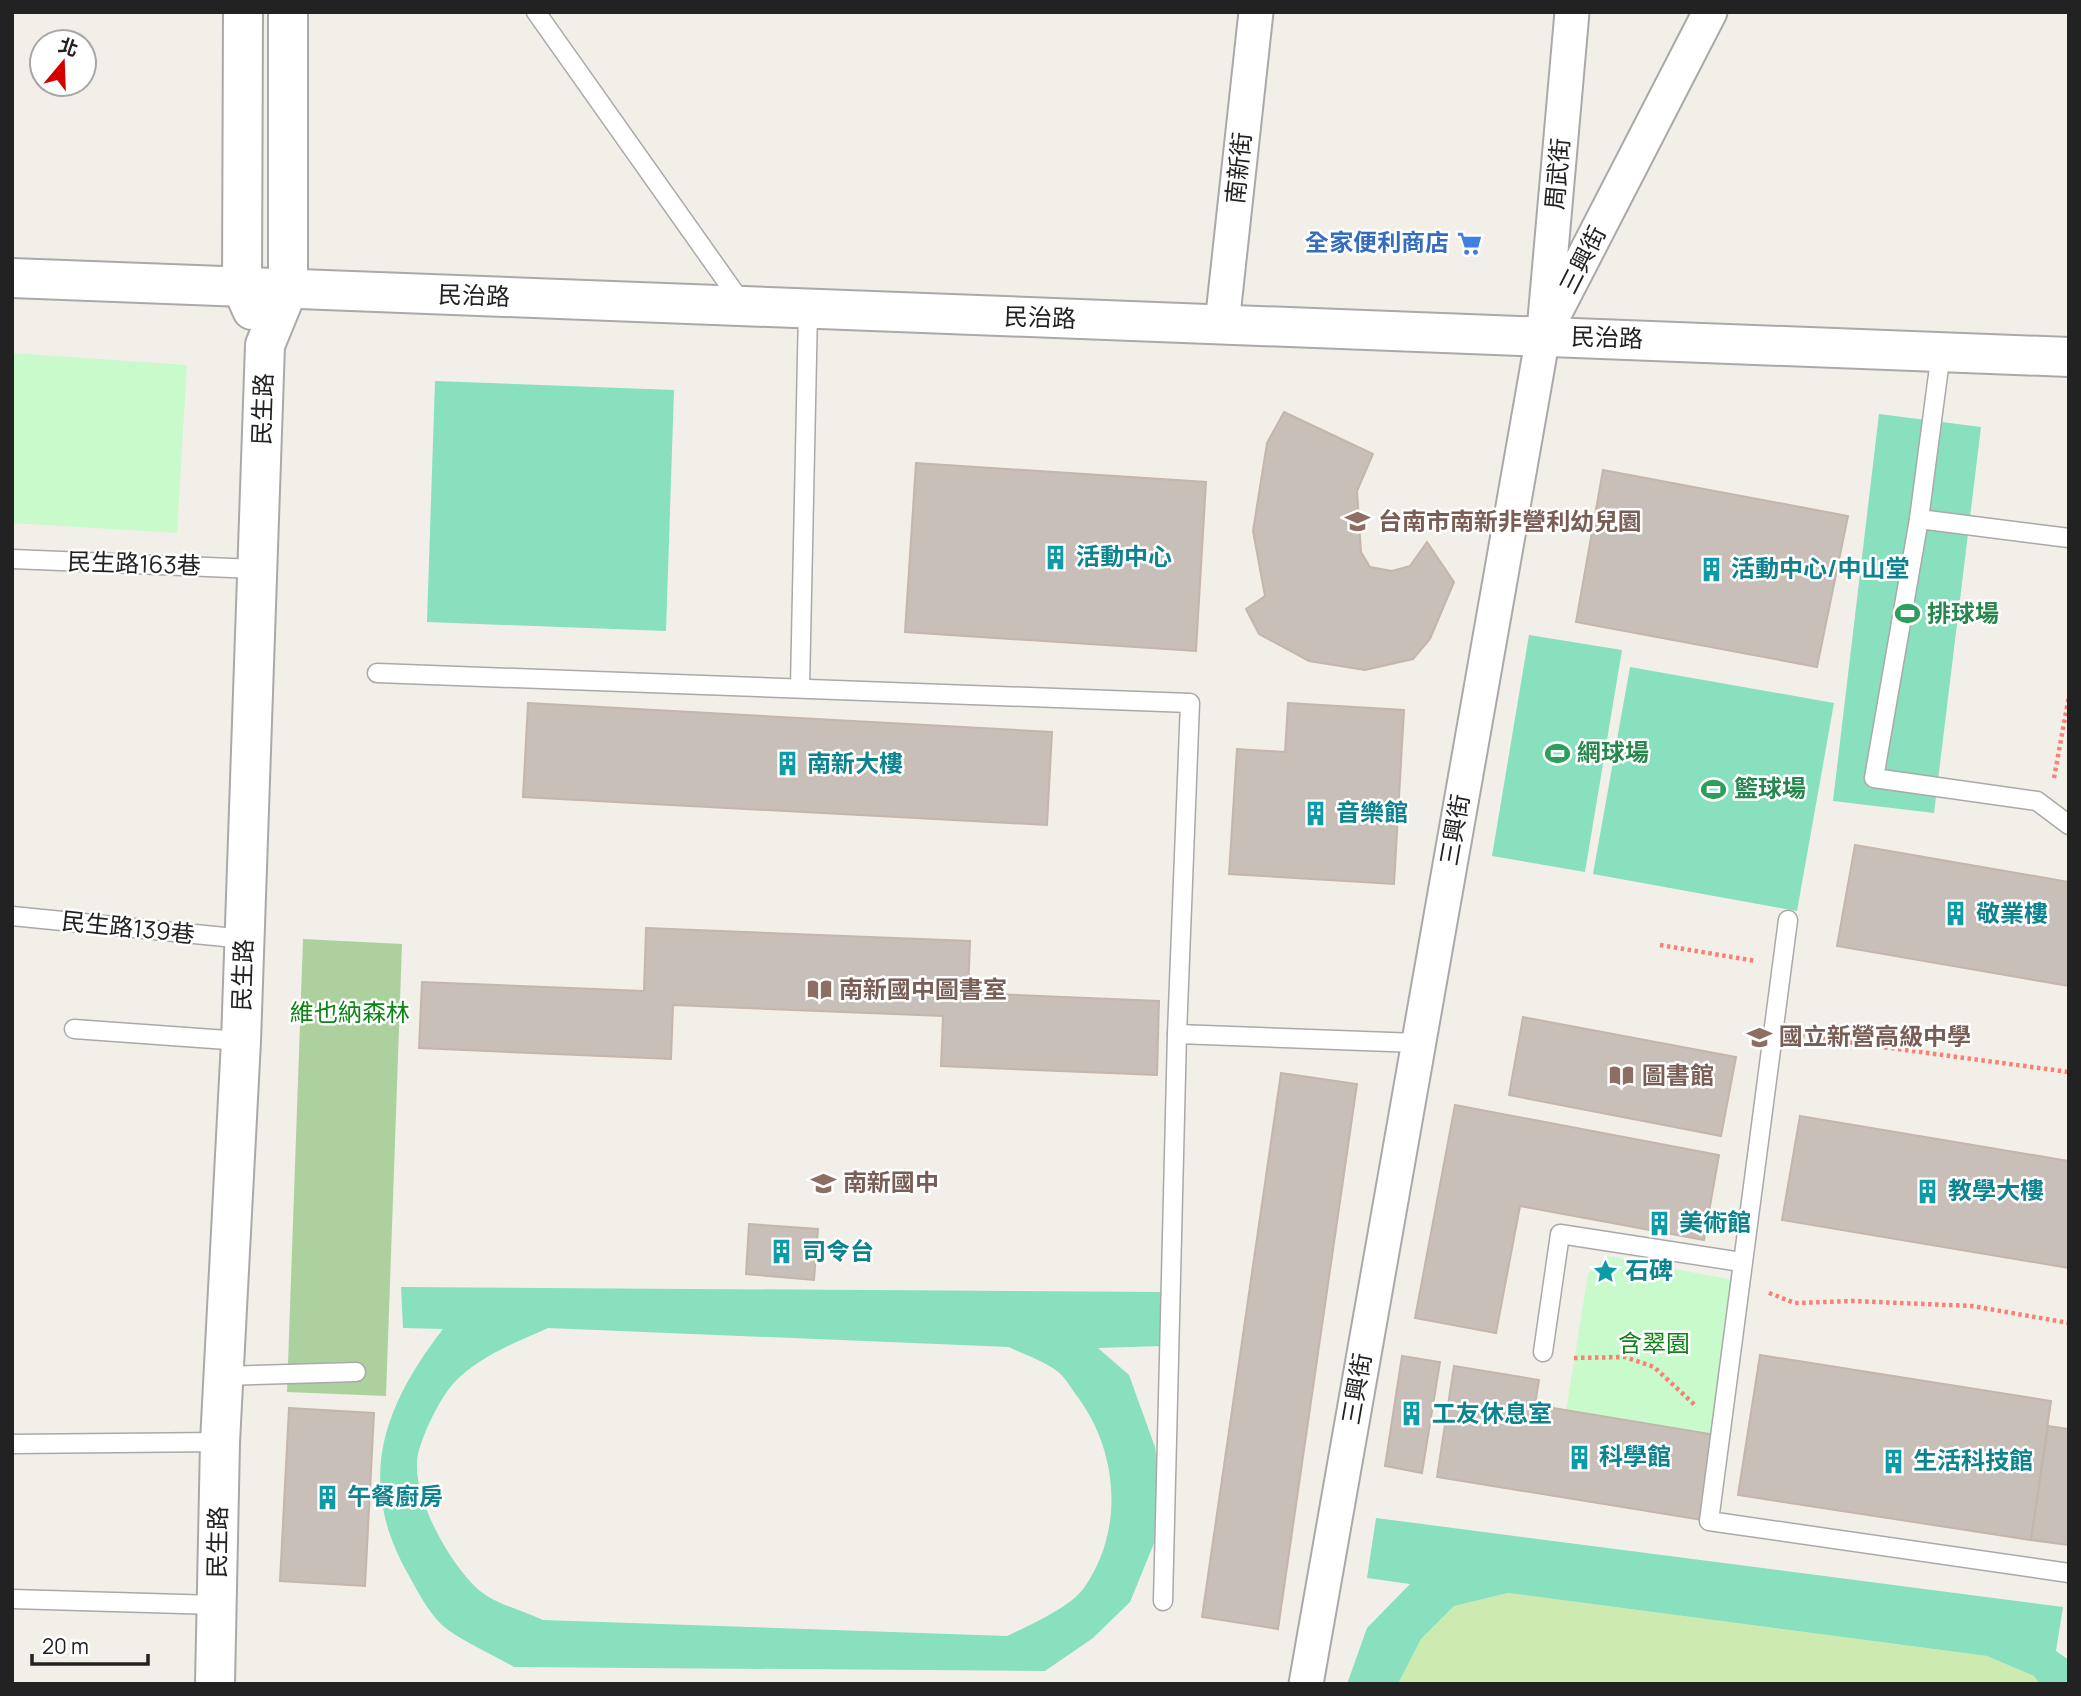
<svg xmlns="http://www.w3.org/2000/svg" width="2081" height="1696" font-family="Manrope,'Noto Sans TC',sans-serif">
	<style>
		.grass { fill: #cdebb0 }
		.forest { fill: #add19e }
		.park { fill: #c8facc }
		.pitch { fill: #88e0be; fill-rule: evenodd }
		.building { fill: #c7bfb8; stroke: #c4b6ab; stroke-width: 2 }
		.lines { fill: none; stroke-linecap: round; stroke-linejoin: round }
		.service-casing { stroke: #a9a9a9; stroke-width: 21 }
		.minor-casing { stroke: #a9a9a9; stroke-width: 37 }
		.tertiary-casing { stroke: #a9a9a9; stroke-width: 42 }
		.path { stroke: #fa8072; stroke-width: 4.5; stroke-dasharray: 3.5 3.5; stroke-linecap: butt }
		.service { stroke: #fff; stroke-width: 18 }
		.minor { stroke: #fff; stroke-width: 33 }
		.tertiary { stroke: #fff; stroke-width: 38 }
		.labels { text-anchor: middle; stroke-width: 5; stroke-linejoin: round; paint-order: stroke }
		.street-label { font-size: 24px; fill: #222; stroke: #fff }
		.shop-label { font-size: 24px; font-weight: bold; fill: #366cbe; stroke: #fff; text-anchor: end }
		.education-label { font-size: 24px; font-weight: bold; fill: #785e54; stroke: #fff; text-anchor: start }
		.culture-label { font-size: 24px; font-weight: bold; fill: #0d838f; stroke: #fff; text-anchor: start }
		.leisure-label { font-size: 24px; font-weight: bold; fill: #27864d; stroke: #fff; text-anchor: start }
		.park-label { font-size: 24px; fill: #0c8416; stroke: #fff }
	</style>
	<rect width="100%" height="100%" fill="#f2efe9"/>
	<!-- grass -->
	<polygon class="grass" points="1508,1593 1987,1656 2034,1676 2040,1684 1398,1684 1421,1639 1454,1606"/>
	<!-- forest -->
	<polygon class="forest" points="303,939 402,944 386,1396 287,1392"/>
	<!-- park -->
	<g class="park">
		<polygon points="12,353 187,365 177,533 12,523"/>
		<polygon points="1607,1256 1738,1281 1722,1436 1566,1411 1588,1274"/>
	</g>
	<!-- pitch -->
	<g class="pitch">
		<polygon points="435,381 674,390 666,631 427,622"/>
		<polygon points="1879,414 1981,427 1934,813 1833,801"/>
		<polygon points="1529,635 1622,650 1585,872 1492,856"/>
		<polygon points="1630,667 1834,703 1797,911 1593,874"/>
		<path d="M401,1287L1163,1292L1162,1346L1098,1348L1129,1375L1155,1447L1160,1486L1157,1536L1130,1602L1093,1638L1045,1671L514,1667C496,1656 453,1637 440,1623C427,1610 417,1590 408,1574C356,1482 382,1408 443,1329L403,1328ZM548,1328L1009,1347C1025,1355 1043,1361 1057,1371C1065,1377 1071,1388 1077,1396C1118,1451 1125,1529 1084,1588C1069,1608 1030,1625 1007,1636L543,1620C524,1611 496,1604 480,1591C451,1566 415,1502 417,1463C417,1444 439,1400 452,1385C477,1357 515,1343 548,1328Z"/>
		<polygon points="1376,1518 2063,1607 2056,1651 2069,1660 2069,1684 2040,1684 2034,1676 1987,1656 1508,1593 1454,1606 1421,1639 1398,1684 1347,1684 1367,1628 1410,1584 1367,1578"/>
	</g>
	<!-- building -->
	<g class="building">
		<polygon points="1284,412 1373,454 1357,491 1361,552 1370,567 1392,571 1410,566 1427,542 1454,582 1430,639 1413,659 1365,670 1309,661 1259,634 1246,609 1265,596 1253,531 1267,443"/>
		<polygon points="916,463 1206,482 1196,651 905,632"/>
		<polygon points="1603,470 1848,516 1817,667 1576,622"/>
		<polygon points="528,703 1052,732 1047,825 523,797"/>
		<polygon points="1288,703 1404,710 1394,884 1229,874 1237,749 1285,752"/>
		<polygon points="1855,845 2069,882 2069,986 1837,946"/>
		<polygon points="646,928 970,941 968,993 1159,1001 1157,1075 941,1066 943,1016 673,1005 671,1059 419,1048 422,982 644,991"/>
		<polygon points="1523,1017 1736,1057 1721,1136 1509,1095"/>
		<polygon points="1281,1073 1357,1084 1278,1629 1202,1617"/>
		<polygon points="1455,1105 1719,1155 1704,1240 1520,1206 1496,1333 1415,1318"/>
		<polygon points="1800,1116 2069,1161 2069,1268 1782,1220"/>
		<polygon points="749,1224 818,1229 814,1280 746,1274"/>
		<polygon points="1760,1355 2051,1401 2031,1540 1738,1495"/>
		<polygon points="1402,1356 1440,1362 1422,1473 1385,1466"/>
		<polygon points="1454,1366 1539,1380 1535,1405 1722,1436 1709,1521 1437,1477"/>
		<polygon points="289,1408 374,1413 365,1586 280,1581"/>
		<polygon points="2048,1426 2069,1429 2069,1545 2031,1540"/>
	</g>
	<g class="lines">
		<defs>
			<g id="service">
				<polyline points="536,12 744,306"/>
				<polyline points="1941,352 1919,519 1874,778 2037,801 2069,825"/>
				<polyline points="1919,519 2069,538"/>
				<polyline points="12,559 256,569"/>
				<polyline points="377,673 1190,703 1177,1034 1163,1601"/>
				<polyline points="800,687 808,310"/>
				<polyline points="12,916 245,939"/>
				<polyline points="1788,920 1709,1521 2069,1573"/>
				<polyline points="74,1029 241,1041"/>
				<polyline points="1177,1034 1417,1043"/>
				<polyline points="1543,1352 1560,1234 1741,1262"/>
				<polyline points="223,1376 356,1372"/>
				<polyline points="12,1444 220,1442"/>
				<polyline points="12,1599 216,1605"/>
			</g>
			<g id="minor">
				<polyline points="1545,319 1572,12"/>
				<polyline points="1222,324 1256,12"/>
				<polyline points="1306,1684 1543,336 1710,12"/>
			</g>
			<g id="tertiary">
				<polyline points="243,12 242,287 252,310"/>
				<polyline points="12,278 2069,357"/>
				<polyline points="215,1684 220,1442 241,1041 265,345 288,289 288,12"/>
			</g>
		</defs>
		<!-- service casing -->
		<use href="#service" class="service-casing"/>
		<!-- minor casing -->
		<use href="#minor" class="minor-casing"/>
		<!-- tertiary casing -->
		<use href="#tertiary" class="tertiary-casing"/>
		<!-- path -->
		<g class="path">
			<polyline points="2054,778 2069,696"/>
			<polyline points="1660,945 1756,961"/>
			<polyline points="1801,1036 2069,1072"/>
			<polyline points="1769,1293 1795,1303 1853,1301 1972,1306 2069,1323"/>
			<polyline points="1574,1358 1625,1357 1654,1367 1696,1406"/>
		</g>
		<!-- service -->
		<use href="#service" class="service"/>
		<!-- minor -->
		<use href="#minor" class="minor"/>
		<!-- tertiary -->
		<use href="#tertiary" class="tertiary"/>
	</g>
	<!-- icons -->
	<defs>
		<symbol id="supermarket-bare" viewBox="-9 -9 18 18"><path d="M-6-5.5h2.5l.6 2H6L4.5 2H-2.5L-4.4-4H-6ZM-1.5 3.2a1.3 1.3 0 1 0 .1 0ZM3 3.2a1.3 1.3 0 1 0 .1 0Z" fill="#3f7fe0" stroke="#fff" stroke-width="2.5" paint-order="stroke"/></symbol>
		<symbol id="school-bare" viewBox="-9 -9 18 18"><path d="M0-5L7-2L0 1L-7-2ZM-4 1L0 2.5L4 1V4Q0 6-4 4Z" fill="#8d6e63" stroke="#fff" stroke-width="2.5" paint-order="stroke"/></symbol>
		<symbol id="building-bare" viewBox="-9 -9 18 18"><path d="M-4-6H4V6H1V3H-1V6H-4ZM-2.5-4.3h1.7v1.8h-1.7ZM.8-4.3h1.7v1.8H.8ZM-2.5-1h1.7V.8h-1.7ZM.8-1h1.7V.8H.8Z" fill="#0f9aa8" stroke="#fff" stroke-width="2.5" paint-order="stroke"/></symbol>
		<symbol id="stadium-bare" viewBox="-9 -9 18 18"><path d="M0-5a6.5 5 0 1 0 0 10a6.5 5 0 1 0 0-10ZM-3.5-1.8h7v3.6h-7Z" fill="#2e9e5b" stroke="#fff" stroke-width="2.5" paint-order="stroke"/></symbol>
		<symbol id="library-bare" viewBox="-9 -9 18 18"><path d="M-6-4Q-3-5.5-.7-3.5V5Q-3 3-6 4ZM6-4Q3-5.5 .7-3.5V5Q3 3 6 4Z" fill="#8d6e63" stroke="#fff" stroke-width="2.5" paint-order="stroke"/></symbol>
		<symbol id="sight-bare" viewBox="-9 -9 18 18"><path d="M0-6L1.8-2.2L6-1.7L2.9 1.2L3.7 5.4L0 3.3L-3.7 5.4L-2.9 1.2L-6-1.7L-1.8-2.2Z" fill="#0f9aa8" stroke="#fff" stroke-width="2.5" paint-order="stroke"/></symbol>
	</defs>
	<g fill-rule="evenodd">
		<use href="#supermarket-bare" x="1452" y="226" width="35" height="35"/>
		<use href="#school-bare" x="1340" y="504" width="35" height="35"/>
		<use href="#building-bare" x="1038" y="540" width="35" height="35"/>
		<use href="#building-bare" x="1694" y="552" width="35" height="35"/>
		<use href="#stadium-bare" x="1890" y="596" width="35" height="35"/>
		<use href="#stadium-bare" x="1540" y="736" width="35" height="35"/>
		<use href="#building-bare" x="770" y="746" width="35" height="35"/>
		<use href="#stadium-bare" x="1696" y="772" width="35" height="35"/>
		<use href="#building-bare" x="1298" y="796" width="35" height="35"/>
		<use href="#building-bare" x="1938" y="896" width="35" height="35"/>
		<use href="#library-bare" x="802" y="972" width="35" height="35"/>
		<use href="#school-bare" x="1742" y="1020" width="35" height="35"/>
		<use href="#library-bare" x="1604" y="1058" width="35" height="35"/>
		<use href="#school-bare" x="806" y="1166" width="35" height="35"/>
		<use href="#building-bare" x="1910" y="1174" width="35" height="35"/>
		<use href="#building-bare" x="1642" y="1206" width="35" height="35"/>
		<use href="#building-bare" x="764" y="1234" width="35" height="35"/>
		<use href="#sight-bare" x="1588" y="1254" width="35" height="35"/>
		<use href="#building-bare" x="1394" y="1396" width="35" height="35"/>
		<use href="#building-bare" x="1562" y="1440" width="35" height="35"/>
		<use href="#building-bare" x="1876" y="1444" width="35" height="35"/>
		<use href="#building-bare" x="310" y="1480" width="35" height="35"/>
	</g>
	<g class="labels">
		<!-- street labels -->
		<g class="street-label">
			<text transform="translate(1239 168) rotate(-84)" y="8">南新街</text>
			<text transform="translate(1558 174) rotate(-85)" y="8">周武街</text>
			<text transform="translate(1583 260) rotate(-63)" y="8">三興街</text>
			<text transform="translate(474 296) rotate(2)" y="8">民治路</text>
			<text transform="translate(1040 318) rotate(2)" y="8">民治路</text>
			<text transform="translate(1607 338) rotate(2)" y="8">民治路</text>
			<text transform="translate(263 409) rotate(-88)" y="8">民生路</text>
			<text transform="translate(134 564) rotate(2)" y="8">民生路163巷</text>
			<text transform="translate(1455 830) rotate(-80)" y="8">三興街</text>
			<text transform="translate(128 928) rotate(6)" y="8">民生路139巷</text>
			<text transform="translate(243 975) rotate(-88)" y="8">民生路</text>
			<text transform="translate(1357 1389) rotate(-80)" y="8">三興街</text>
			<text transform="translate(218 1542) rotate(-89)" y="8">民生路</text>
		</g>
		<!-- shop labels -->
		<g class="shop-label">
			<text x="1449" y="251">全家便利商店</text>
		</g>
		<!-- education labels -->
		<g class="education-label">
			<text x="1378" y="530">台南市南新非營利幼兒園</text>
			<text x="839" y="998">南新國中圖書室</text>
			<text x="1779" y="1045">國立新營高級中學</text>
			<text x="1642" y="1084">圖書館</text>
			<text x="843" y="1191">南新國中</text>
		</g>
		<!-- culture labels -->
		<g class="culture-label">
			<text x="1076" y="565">活動中心</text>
			<text x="1731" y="577">活動中心/中山堂</text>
			<text x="807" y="772">南新大樓</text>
			<text x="1336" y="821">音樂館</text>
			<text x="1976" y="922">敬業樓</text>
			<text x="1948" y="1199">教學大樓</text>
			<text x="1679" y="1231">美術館</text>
			<text x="802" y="1260">司令台</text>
			<text x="1625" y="1279">石碑</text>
			<text x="1432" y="1422">工友休息室</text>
			<text x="1599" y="1465">科學館</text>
			<text x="1913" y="1469">生活科技館</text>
			<text x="347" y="1505">午餐廚房</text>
		</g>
		<!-- leisure labels -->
		<g class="leisure-label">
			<text x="1927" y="622">排球場</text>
			<text x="1577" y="761">網球場</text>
			<text x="1734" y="797">籃球場</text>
		</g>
		<!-- park labels -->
		<g class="park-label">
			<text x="350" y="1021">維也納森林</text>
			<text x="1654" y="1352">含翠園</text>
		</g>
	</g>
	<!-- border -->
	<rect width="2081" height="1696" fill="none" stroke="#222222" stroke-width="28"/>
	<!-- north arrow -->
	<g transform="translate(63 63) rotate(19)"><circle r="33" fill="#ffffff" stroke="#a7a7a7" stroke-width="2"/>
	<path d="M0-5L12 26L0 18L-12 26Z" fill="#d40000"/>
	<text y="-10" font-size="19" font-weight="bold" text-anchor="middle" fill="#222222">北</text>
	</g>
	<!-- scale -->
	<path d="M32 1654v10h116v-10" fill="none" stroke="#222222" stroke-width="3.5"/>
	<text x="42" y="1654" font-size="21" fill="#222222" stroke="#ffffff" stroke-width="5" paint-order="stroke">20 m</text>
</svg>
